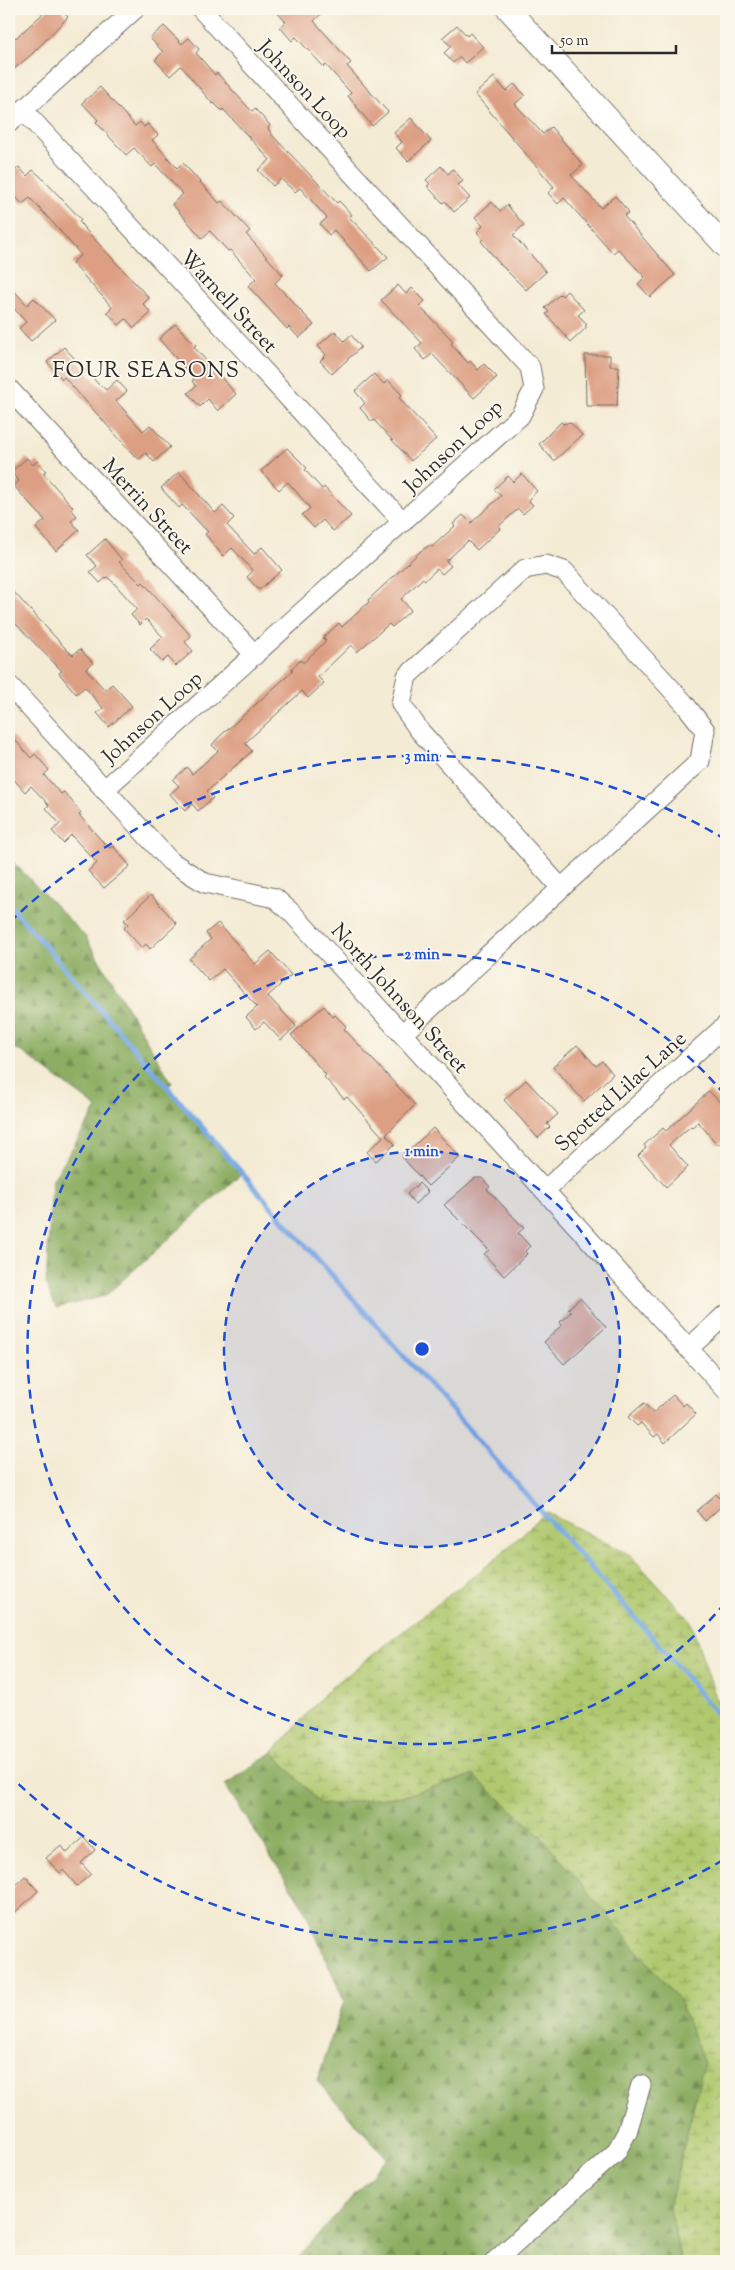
<svg xmlns="http://www.w3.org/2000/svg" width="735" height="2270" font-family="'Sorts Mill Goudy',serif">
	<style>
		.forest { fill: url(#forest-firs); stroke: #5c6c46 }
		.wetland { fill: url(#wetland-marsh); stroke: #6e7a4d }
		.lines { fill: none; stroke-linecap: round; stroke-linejoin: round }
		.stream { stroke: #79abe5; stroke-width: 5 }
		.building { fill: #dd9f83 }
		.minor-casing { stroke: #716e66; stroke-width: 21 }
		.tertiary-casing { stroke: #716e66; stroke-width: 24 }
		.minor { stroke: #fff; stroke-width: 19 }
		.tertiary { stroke: #fff; stroke-width: 22 }
		.ring { fill: none; stroke: #1d4ed8; stroke-width: 2.5; stroke-dasharray: 9 6 }
		.labels { text-anchor: middle; stroke-width: 4; stroke-linejoin: round; paint-order: stroke }
		.street-label { font-size: 21px; fill: #2b2b2b; stroke: #fbf7ec }
		.neighbourhood-label { font-size: 22px; letter-spacing: 1px; fill: #2b2b2b; stroke: #fbf7ec }
		.centre { fill: #1d4ed8; stroke: #fbf7ec; stroke-width: 2.5 }
		.ring-label { font-size: 15px; text-anchor: middle; font-weight: bold; fill: #1d4ed8; stroke: #fbf7ec; stroke-width: 4; stroke-linejoin: round; paint-order: stroke }
	</style>
	<defs>
		<pattern id="forest-firs" width="22" height="20" patternUnits="userSpaceOnUse" patternTransform="scale(1.25)"><rect width="22" height="20" fill="#8cad62"/><path d="M5 1l3.5 6h-7zM16 11l3.5 6h-7z" fill="#738d51"/></pattern>
		<pattern id="wetland-marsh" width="20" height="14" patternUnits="userSpaceOnUse" patternTransform="scale(1.25)"><rect width="20" height="14" fill="#b0c96f"/><path d="M1 5h8M5 5V1M11 12h8M15 12V8" fill="none" stroke="#8fa35b"/></pattern>
	</defs>
	<rect width="100%" height="100%" fill="#fbf7ec"/>
	<filter id="ink" filterUnits="userSpaceOnUse"><feTurbulence type="fractalNoise" baseFrequency=".02" numOctaves="2"/><feDisplacementMap in="SourceGraphic" scale="10" xChannelSelector="R" yChannelSelector="G"/><feConvolveMatrix kernelMatrix="1 2 1 2 8 2 1 2 1" color-interpolation-filters="sRGB"/></filter>
	<filter id="wash" filterUnits="userSpaceOnUse"><feTurbulence type="fractalNoise" baseFrequency=".0096" numOctaves="4" result="noise"/><feDisplacementMap in="SourceGraphic" scale="20" xChannelSelector="R" yChannelSelector="G"/><feGaussianBlur stdDeviation="1.12" result="paint"/><feColorMatrix in="noise" values="0 0 0 0 0 0 0 0 0 0 0 0 0 0 0 0 0 1.4 0 .05"/><feComposite in="paint" operator="in"/></filter>
	<g filter="url(#wash)">
		<rect width="100%" height="100%" fill="#f4ebd4"/>
		<!-- forest -->
		<g class="forest">
			<polygon points="9,858 85,936 172,1083 167,1087 243,1172 105,1296 56,1308 46,1285 52,1181 97,1108 25,1054 9,1045"/>
			<polygon points="273,1752 321,1805 403,1796 473,1775 539,1834 679,1999 704,2063 669,2208 681,2261 295,2261 387,2158 317,2081 344,2001 304,1908 225,1785"/>
		</g>
		<!-- wetland -->
		<polygon class="wetland" points="546,1512 630,1555 690,1620 726,1728 726,2261 681,2261 669,2208 704,2063 679,2000 539,1834 473,1775 403,1796 321,1805 273,1752 328,1690 498,1557"/>
		<g class="lines">
			<!-- stream -->
			<polyline class="stream" points="9,904 261,1195 663,1649 726,1725"/>
		</g>
		<g id="blocks">
			<!-- building -->
			<g class="building">
				<polygon points="48,9 60,9 68,17 31,55 9,73 9,31 16,38"/>
				<polygon points="274,9 326,9 314,21 351,63 347,66 388,112 372,126 348,96 351,93 326,65 324,67 296,37 292,41 280,27 286,22"/>
				<polygon points="457,25 467,36 470,33 483,47 465,63 460,57 453,63 444,53 451,46 442,38"/>
				<polygon points="164,26 182,44 189,38 199,49 196,53 215,75 217,73 247,106 252,111 255,109 270,125 268,128 272,135 337,203 339,201 352,215 349,217 388,257 371,271 334,230 329,235 320,224 327,218 300,188 295,192 281,179 273,186 258,170 270,160 223,109 222,111 214,103 213,104 181,66 170,76 155,60 163,52 150,38"/>
				<polygon points="494,77 506,91 514,84 525,95 515,104 543,134 551,127 583,165 571,175 601,208 615,196 629,212 624,216 675,275 650,297 638,284 645,277 618,249 613,253 564,198 558,204 548,193 554,187 475,94"/>
				<polygon points="100,87 135,126 140,122 144,127 148,124 158,135 152,140 177,168 183,163 219,203 222,201 250,231 246,234 283,275 275,283 314,325 299,338 289,327 287,329 248,286 256,279 230,250 228,251 210,231 202,238 172,204 183,194 155,164 152,167 134,148 126,155 96,122 98,120 82,103"/>
				<polygon points="411,118 431,141 408,161 396,148 402,142 394,133"/>
				<polygon points="441,166 448,174 453,169 463,181 458,185 470,198 454,212 445,201 443,203 427,186 430,184 426,180"/>
				<polygon points="19,167 27,176 33,170 40,176 81,219 79,221 84,228 149,298 143,304 151,313 134,328 126,319 119,325 107,312 112,307 72,263 81,255 54,224 30,198 22,204 9,189 9,176"/>
				<polygon points="492,202 500,211 507,205 524,225 513,235 546,272 526,290 500,264 481,241 483,239 477,232 483,226 475,217"/>
				<polygon points="9,285 27,305 34,298 55,320 31,341 19,328 26,322 9,303"/>
				<polygon points="398,285 406,294 412,288 425,301 419,306 453,341 451,344 468,363 470,361 478,370 484,364 497,377 474,398 432,354 425,360 415,349 422,343 381,300"/>
				<polygon points="567,291 584,310 578,315 586,323 586,328 571,342 546,314 549,312 545,308 560,294 562,296"/>
				<polygon points="175,324 196,345 194,347 236,394 218,411 208,399 200,407 188,393 196,386 192,381 194,379 159,339"/>
				<polygon points="335,331 344,341 351,335 361,347 332,374 320,361 326,355 318,346"/>
				<polygon points="64,347 101,387 102,386 106,390 117,380 127,391 116,401 143,431 150,425 170,447 154,462 146,453 139,459 132,453 64,377 62,379 47,362"/>
				<polygon points="585,355 610,355 610,366 619,366 617,406 586,406"/>
				<polygon points="374,374 384,384 388,380 402,395 399,398 436,439 411,461 374,420 372,422 360,408 365,403 355,391"/>
				<polygon points="561,422 563,424 570,422 582,435 554,461 539,444"/>
				<polygon points="287,448 307,468 305,470 322,489 324,487 351,516 333,531 323,520 314,528 302,515 310,508 288,482 279,490 261,471"/>
				<polygon points="27,458 33,465 37,461 46,471 43,473 73,507 71,509 77,516 71,521 79,530 56,551 36,528 45,520 14,486 19,481 11,472"/>
				<polygon points="179,472 215,513 223,506 234,518 227,525 254,554 262,547 282,570 259,590 247,577 253,571 232,548 223,556 205,534 208,532 190,513 182,505 179,508 161,488"/>
				<polygon points="522,474 537,491 528,500 533,505 523,514 518,509 499,526 501,528 477,550 468,541 446,561 451,566 442,574 437,569 425,580 423,578 401,599 411,610 392,627 389,624 357,652 351,645 318,677 324,683 308,698 302,691 245,743 252,751 207,791 213,798 198,811 192,804 185,811 170,794 179,786 173,780 187,767 192,774 218,751 212,745 218,738 293,671 291,669 301,660 303,663 326,641 323,638 339,623 342,627 369,602 368,600 422,550 430,545 432,547 455,526 453,524 463,515 471,523 501,496 494,489 508,476 513,482"/>
				<polygon points="105,539 122,560 119,562 141,584 143,582 191,636 185,642 193,651 176,666 168,657 162,662 150,649 163,637 146,619 140,625 131,615 137,609 113,582 107,577 100,583 90,572 97,566 87,555"/>
				<polygon points="9,587 68,651 73,655 80,649 93,663 86,669 105,690 112,684 132,706 109,727 97,713 103,708 85,687 76,694 59,673 62,671 9,617"/>
				<polygon points="9,733 31,758 35,754 49,770 44,775 61,794 64,792 75,805 81,813 79,815 102,841 110,848 113,846 130,866 104,888 88,871 97,863 71,835 63,843 52,831 60,824 46,808 49,805 31,786 25,792 9,774"/>
				<polygon points="151,895 177,924 150,949 146,944 142,948 124,928 128,924 124,920"/>
				<polygon points="218,923 255,964 270,951 291,975 268,996 296,1026 281,1040 264,1022 256,1029 246,1017 257,1007 223,969 209,981 189,959 211,939 206,933"/>
				<polygon points="324,1006 333,1017 335,1015 346,1026 344,1029 415,1105 386,1135 395,1144 376,1161 367,1152 383,1137 347,1097 344,1099 324,1077 326,1075 291,1035"/>
				<polygon points="577,1045 596,1066 602,1061 613,1074 584,1101 553,1067"/>
				<polygon points="526,1080 558,1114 547,1124 550,1127 538,1138 504,1100"/>
				<polygon points="709,1091 726,1109 726,1138 718,1145 698,1122 692,1127 691,1126 669,1145 688,1167 666,1187 638,1156 646,1148 644,1145 663,1128 666,1131"/>
				<polygon points="433,1128 460,1157 428,1186 402,1157"/>
				<polygon points="475,1178 482,1178 490,1187 487,1189 524,1228 518,1233 530,1246 525,1251 527,1254 504,1276 484,1254 489,1250 444,1205"/>
				<polygon points="419,1183 428,1192 415,1204 407,1194"/>
				<polygon points="580,1298 606,1327 564,1364 544,1342 562,1325 560,1322 571,1312 568,1309"/>
				<polygon points="673,1395 683,1406 686,1403 696,1414 665,1443 658,1434 654,1437 641,1423 637,1426 628,1417 644,1403 653,1413"/>
				<polygon points="716,1494 724,1504 705,1521 697,1511"/>
				<polygon points="84,1837 95,1850 81,1863 91,1874 77,1886 63,1870 60,1873 46,1858 61,1845 67,1853"/>
				<polygon points="25,1876 38,1891 9,1918 9,1891"/>
			</g>
		</g>
	</g>
	<g filter="url(#ink)">
		<use href="#blocks" fill-opacity="0" stroke="#716e66" stroke-width="1"/>
		<g class="lines">
			<defs>
				<g id="minor">
					<polyline points="23,110 403,522"/>
					<polyline points="9,123 135,9"/>
					<polyline points="9,389 255,655"/>
					<polyline points="9,685 170,861 205,883 275,898 292,913 726,1390"/>
					<polyline points="104,790 520,416 534,389 530,367 201,9"/>
					<polyline points="402,1034 700,761 705,730 684,703 564,571 546,565 525,569 407,676 401,704 419,730 561,888"/>
					<polyline points="545,1190 726,1025"/>
					<polyline points="689,1348 726,1314"/>
					<polyline points="495,2261 616,2152 627,2132 641,2085"/>
				</g>
				<polyline id="tertiary" points="508,9 726,247"/>
			</defs>
			<!-- minor casing -->
			<use href="#minor" class="minor-casing"/>
			<!-- tertiary casing -->
			<use href="#tertiary" class="tertiary-casing"/>
			<!-- minor -->
			<use href="#minor" class="minor"/>
			<!-- tertiary -->
			<use href="#tertiary" class="tertiary"/>
		</g>
	</g>
	<!-- distance rings -->
	<circle cx="422" cy="1349" r="198" fill="#1d4ed8" fill-opacity=".12"/>
	<g class="ring">
		<circle cx="422" cy="1349" r="198"/>
		<path d="M725 1603A395 395 0 1 1 725 1095"/>
		<path d="M723 1860A593 593 0 0 1 10 1776M10 922A593 593 0 0 1 723 838"/>
	</g>
	<g class="labels">
		<!-- street labels -->
		<g class="street-label">
			<text transform="translate(305 89) rotate(47)" y="7">Johnson Loop</text>
			<text transform="translate(229 301) rotate(47)" y="7">Warnell Street</text>
			<text transform="translate(453 446) rotate(-43)" y="7">Johnson Loop</text>
			<text transform="translate(148 506) rotate(47)" y="7">Merrin Street</text>
			<text transform="translate(152 717) rotate(-42)" y="7">Johnson Loop</text>
			<text transform="translate(400 998) rotate(48)" y="7">North Johnson Street</text>
			<text transform="translate(620 1091) rotate(-42)" y="7">Spotted Lilac Lane</text>
		</g>
		<!-- neighbourhood labels -->
		<g class="neighbourhood-label">
			<text x="146" y="377">FOUR SEASONS</text>
		</g>
	</g>
	<circle cx="422" cy="1349" r="8" class="centre"/>
	<g class="ring-label">
		<text x="422" y="761">3 min</text>
		<text x="422" y="959">2 min</text>
		<text x="422" y="1156">1 min</text>
	</g>
	<!-- margin -->
	<rect width="735" height="2270" fill="none" stroke="#fbf7ec" stroke-width="30"/>
	<!-- scale -->
	<path d="M552 45v8h124v-8" fill="none" stroke="#2b2b2b" stroke-width="2.5"/>
	<text x="560" y="45" font-size="15" fill="#2b2b2b" stroke="#fbf7ec" stroke-width="4" paint-order="stroke">50 m</text>
</svg>
